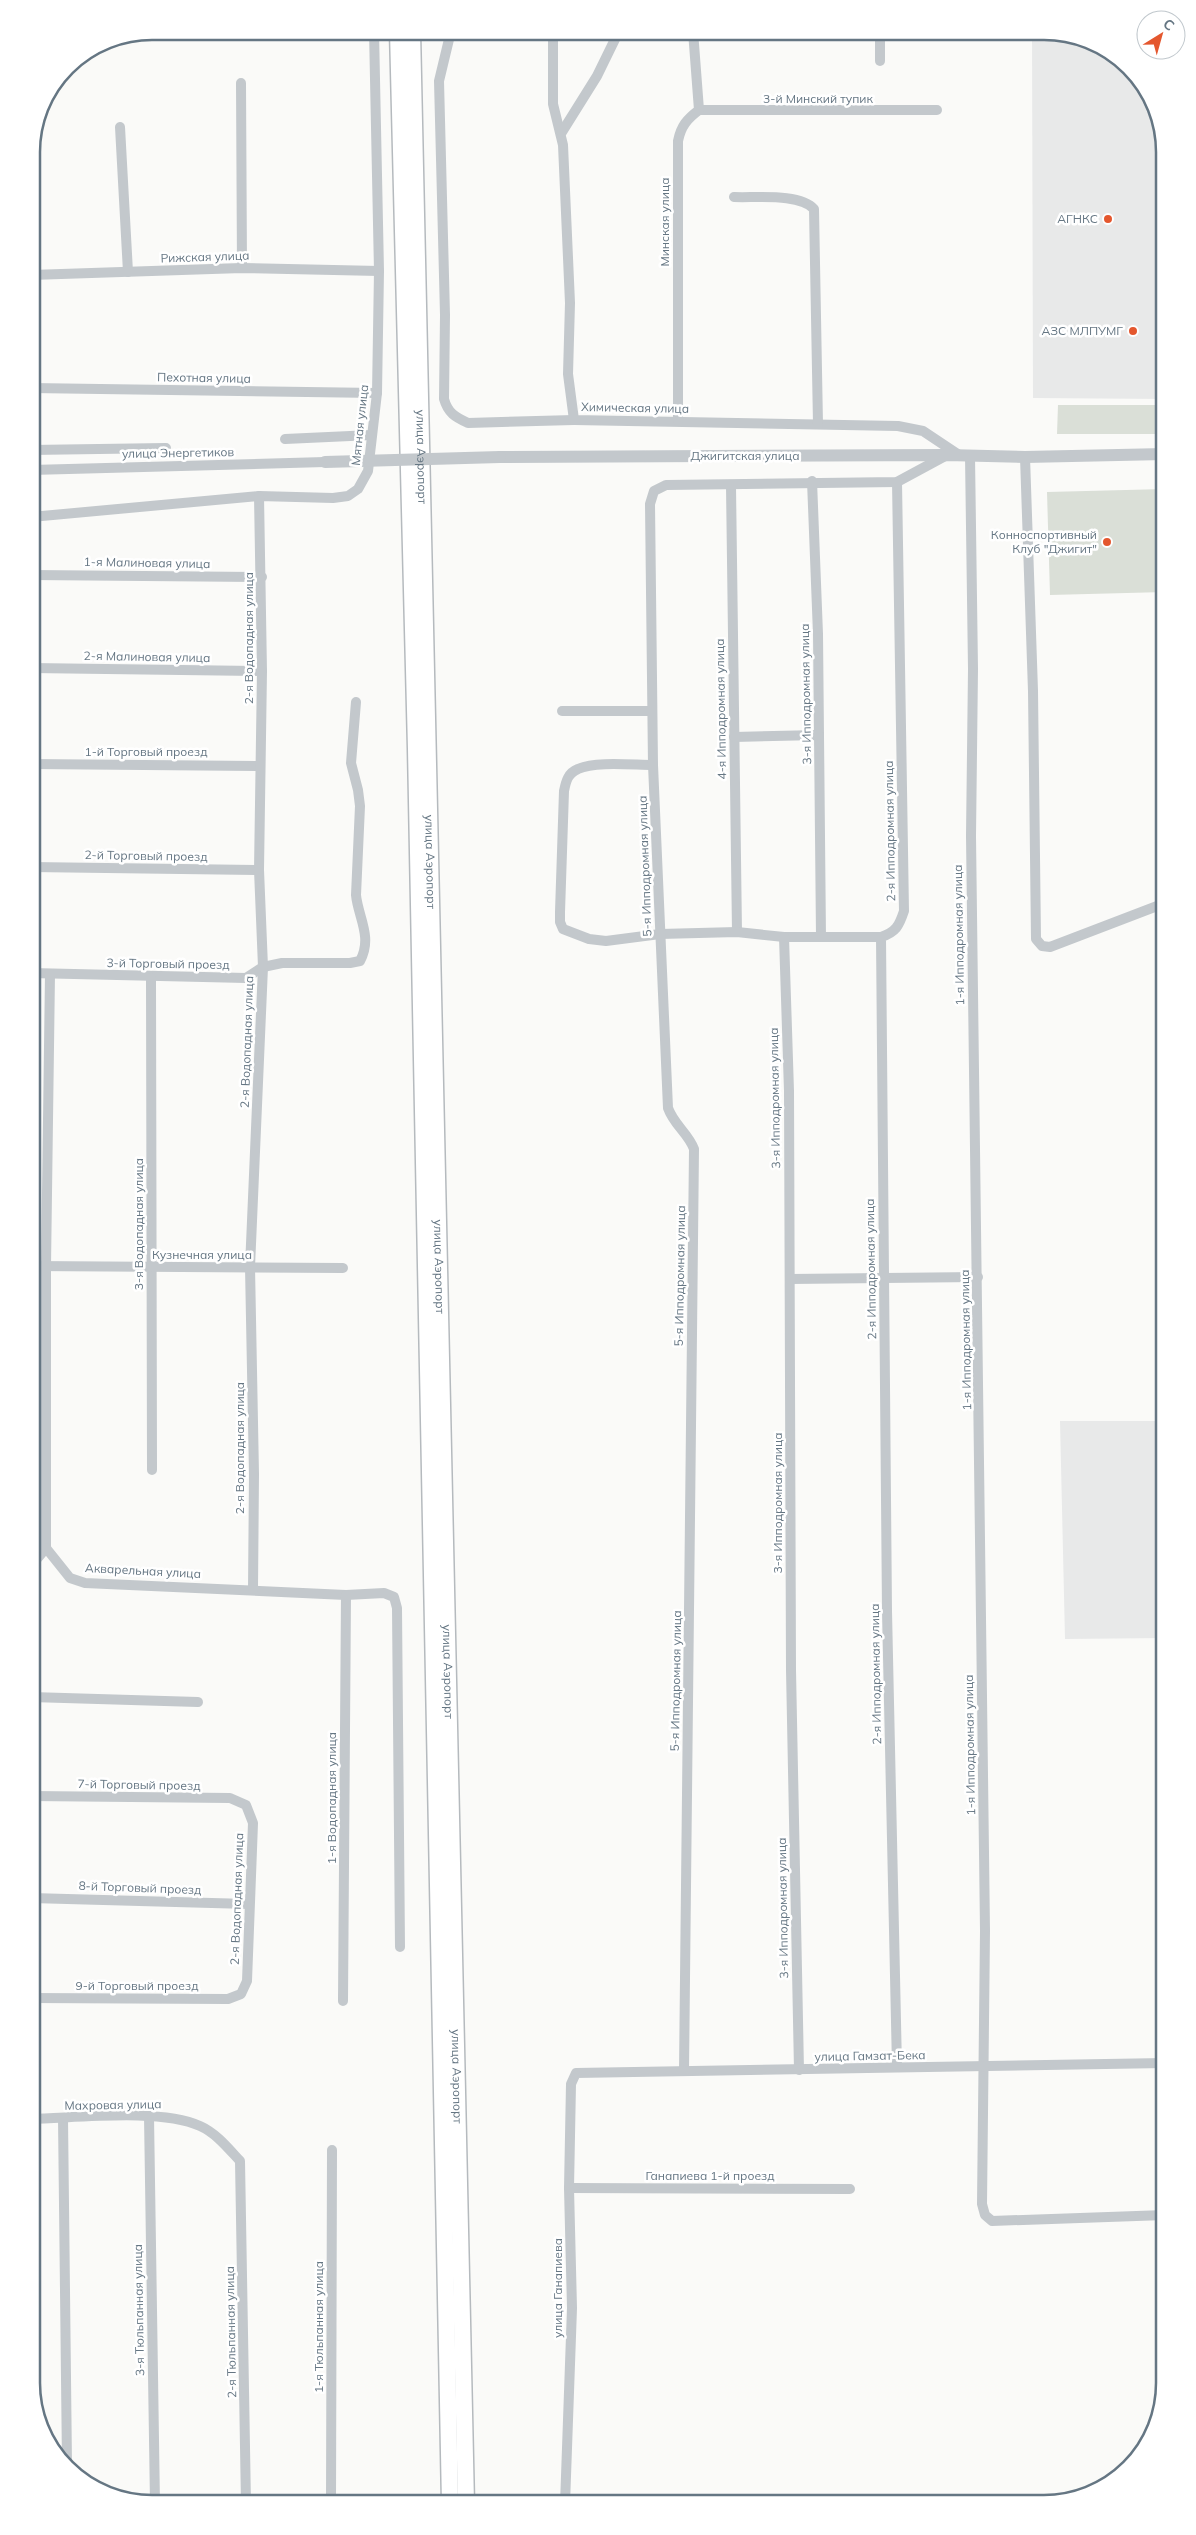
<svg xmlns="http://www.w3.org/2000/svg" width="1196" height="2535" font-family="Mulish,sans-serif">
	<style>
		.built { fill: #e8e9e9 }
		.green { fill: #dadfd7 }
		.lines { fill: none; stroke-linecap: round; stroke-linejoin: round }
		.primary-casing { stroke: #b5babe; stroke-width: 19 }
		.minor { stroke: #c3c8cc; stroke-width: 10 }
		.tertiary { stroke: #c3c8cc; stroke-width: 12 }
		.primary { stroke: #fff; stroke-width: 16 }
		.tertiary-bridge { stroke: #c3c8cc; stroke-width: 12 }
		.poi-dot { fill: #e4572e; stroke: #fff; stroke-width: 2 }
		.labels { text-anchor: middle; stroke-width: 5; stroke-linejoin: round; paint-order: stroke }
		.street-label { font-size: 12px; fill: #657683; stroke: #fff }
		.poi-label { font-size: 12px; fill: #657683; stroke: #fff; text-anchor: end }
		.rim { fill: none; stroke: #657683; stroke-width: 2.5 }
	</style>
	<rect width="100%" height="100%" fill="#fafaf8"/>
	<!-- built -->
	<g class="built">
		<polygon points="1032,32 1053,32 1117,56 1156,106 1165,152 1165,399 1033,398"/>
		<polygon points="1060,1421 1165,1421 1165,1638 1065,1639"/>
	</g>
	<!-- green -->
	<g class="green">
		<polygon points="1058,405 1165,405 1165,434 1057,434"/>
		<polygon points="1165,489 1165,592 1050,595 1047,492"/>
	</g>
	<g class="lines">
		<defs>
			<g id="primary">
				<polyline points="398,31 416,749 450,2504"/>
				<path id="s1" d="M412,31L466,2504"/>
			</g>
		</defs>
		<!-- primary casing -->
		<use href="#primary" class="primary-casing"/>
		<!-- minor -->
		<g class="minor">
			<polyline points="197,31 220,35 374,33"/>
			<path d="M451,31L439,81L445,315L444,399C448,413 455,417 468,423L574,420"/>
			<polyline points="553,31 553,104 563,145 570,303 568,374 574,420 898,426 923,431 959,455"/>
			<polyline points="880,31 880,61"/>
			<polyline points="241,83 242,268"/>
			<polyline points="699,110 937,110"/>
			<polyline points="120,127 128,272"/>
			<polyline points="562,132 597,76 619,31"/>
			<path d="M734,197C755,198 800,193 814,209L818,424"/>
			<polyline points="31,275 242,268 379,271"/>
			<polyline points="31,388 377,393"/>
			<path d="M678,421V141C681,126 687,119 699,110L693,31"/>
			<polyline points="285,439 372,435"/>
			<polyline points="31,450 166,448"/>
			<polyline points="970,456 973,669 971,836 985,1931 982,2204 985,2215 992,2221 1165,2215"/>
			<polyline points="1025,457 1033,691 1036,939 1042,946 1050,947 1165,903"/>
			<polyline points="31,470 325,462"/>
			<polyline points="812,481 818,634 821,937"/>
			<polyline points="731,486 737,932"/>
			<polyline points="31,517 259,496 333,498 348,496 358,489 368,471 377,393 379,271 374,31"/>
			<polyline points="31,575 262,577"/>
			<polyline points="31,668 262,671"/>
			<polyline points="562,711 652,711"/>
			<polyline points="734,737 819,735"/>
			<polyline points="31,764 260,766"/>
			<path d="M653,765C633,765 595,761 578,769C568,773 566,781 564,791L560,912V922L563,929L589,939L606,941L660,934L737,932L784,937H881"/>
			<polyline points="31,867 259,870"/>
			<polyline points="784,937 789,1091 791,1670 799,2070"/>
			<path d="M31,973L246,978L263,967L282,963H350L360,961C373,937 358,917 356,895L360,806L358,790L351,763L356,702"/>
			<polyline points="151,978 152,1470"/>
			<polyline points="31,1266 343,1268"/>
			<polyline points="790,1279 978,1277"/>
			<polyline points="46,1548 70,1578 85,1583 346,1595 384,1593 394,1597 397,1608 400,1947"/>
			<polyline points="46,1548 46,1266 50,974"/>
			<polyline points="31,1566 46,1548"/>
			<polyline points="253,1589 254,1474 250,1267 263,967 259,870 262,671 259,496"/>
			<polyline points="31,1697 198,1702"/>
			<polyline points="31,1898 248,1904"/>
			<polyline points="31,1998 228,1999 241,1994 247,1981 253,1823 246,1805 230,1798 31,1796"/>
			<polyline points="343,2001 346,1595"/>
			<path d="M897,2067L887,1611L881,937C896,932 899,926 904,911L897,482"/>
			<path d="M684,2071L694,1149C688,1133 674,1125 668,1108L653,765L650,504L654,491L666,485L897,482L947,455"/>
			<polyline points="149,2116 155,2504"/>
			<polyline points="63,2118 67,2464"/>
			<path d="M31,2119C77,2118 160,2108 200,2126C216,2133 228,2148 240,2161L246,2504"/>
			<polyline points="569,2188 850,2189"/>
			<polyline points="331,2504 332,2150"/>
			<polyline points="565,2504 572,2308 569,2188 571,2084 576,2073 1165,2063"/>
		</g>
		<!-- tertiary -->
		<polyline class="tertiary" points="500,457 947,455 1025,457 1165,454"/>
		<!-- primary -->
		<use href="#primary" class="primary"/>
		<!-- tertiary-bridge -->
		<polyline class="tertiary-bridge" points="325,462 500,457"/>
	</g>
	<!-- markers -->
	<g class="poi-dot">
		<circle cx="1108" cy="219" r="5"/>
		<circle cx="1133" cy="331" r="5"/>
		<circle cx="1107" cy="542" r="5"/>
	</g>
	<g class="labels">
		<!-- street labels -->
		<g class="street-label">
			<text x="818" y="103">3-й Минский тупик</text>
			<text transform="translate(665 222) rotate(-90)" y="4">Минская улица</text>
			<text transform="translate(205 257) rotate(-2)" y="4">Рижская улица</text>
			<text transform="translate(204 378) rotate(1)" y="4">Пехотная улица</text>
			<text transform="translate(635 408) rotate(1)" y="4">Химическая улица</text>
			<text transform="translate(360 425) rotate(-84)" y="4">Мятная улица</text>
			<text transform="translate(178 453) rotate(-1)" y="4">улица Энергетиков</text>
			<text x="745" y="460">Джигитская улица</text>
			<text dy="4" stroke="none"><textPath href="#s1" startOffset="426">улица Аэропорт</textPath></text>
			<text transform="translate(147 563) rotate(1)" y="4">1-я Малиновая улица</text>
			<text transform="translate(249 638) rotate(-90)" y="4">2-я Водопадная улица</text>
			<text transform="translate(147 657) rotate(1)" y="4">2-я Малиновая улица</text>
			<text transform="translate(806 694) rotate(-91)" y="4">3-я Ипподромная улица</text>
			<text transform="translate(721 709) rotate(-91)" y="4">4-я Ипподромная улица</text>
			<text x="146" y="756">1-й Торговый проезд</text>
			<text transform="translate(890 831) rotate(-91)" y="4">2-я Ипподромная улица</text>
			<text transform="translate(146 856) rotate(1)" y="4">2-й Торговый проезд</text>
			<text dy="4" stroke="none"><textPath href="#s1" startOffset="831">улица Аэропорт</textPath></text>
			<text transform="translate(645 866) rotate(-92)" y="4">5-я Ипподромная улица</text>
			<text transform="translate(959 935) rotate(-91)" y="4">1-я Ипподромная улица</text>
			<text transform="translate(168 964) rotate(1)" y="4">3-й Торговый проезд</text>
			<text transform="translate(247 1042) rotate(-88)" y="4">2-я Водопадная улица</text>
			<text transform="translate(775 1098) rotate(-91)" y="4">3-я Ипподромная улица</text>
			<text transform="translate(139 1224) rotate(-90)" y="4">3-я Водопадная улица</text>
			<text x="202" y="1259">Кузнечная улица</text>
			<text dy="4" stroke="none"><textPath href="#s1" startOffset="1236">улица Аэропорт</textPath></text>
			<text transform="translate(871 1269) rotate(-91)" y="4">2-я Ипподромная улица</text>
			<text transform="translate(680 1276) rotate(-89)" y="4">5-я Ипподромная улица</text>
			<text transform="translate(966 1340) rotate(-91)" y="4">1-я Ипподромная улица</text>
			<text transform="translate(240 1448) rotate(-90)" y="4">2-я Водопадная улица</text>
			<text transform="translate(778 1503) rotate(-90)" y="4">3-я Ипподромная улица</text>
			<text transform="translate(143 1571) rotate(3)" y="4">Акварельная улица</text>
			<text dy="4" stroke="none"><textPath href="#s1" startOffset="1641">улица Аэропорт</textPath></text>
			<text transform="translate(876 1674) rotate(-91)" y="4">2-я Ипподромная улица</text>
			<text transform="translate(676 1681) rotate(-89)" y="4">5-я Ипподромная улица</text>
			<text transform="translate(970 1745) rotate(-91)" y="4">1-я Ипподромная улица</text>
			<text transform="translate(139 1785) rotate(1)" y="4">7-й Торговый проезд</text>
			<text transform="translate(332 1798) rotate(-90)" y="4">1-я Водопадная улица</text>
			<text transform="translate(140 1888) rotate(2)" y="4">8-й Торговый проезд</text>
			<text transform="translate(237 1899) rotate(-88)" y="4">2-я Водопадная улица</text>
			<text transform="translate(783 1908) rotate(-91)" y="4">3-я Ипподромная улица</text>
			<text x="137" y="1990">9-й Торговый проезд</text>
			<text transform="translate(870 2056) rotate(-1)" y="4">улица Гамзат-Бека</text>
			<text dy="4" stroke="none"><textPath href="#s1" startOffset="2046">улица Аэропорт</textPath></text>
			<text transform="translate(113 2105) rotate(-1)" y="4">Махровая улица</text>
			<text x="710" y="2180">Ганапиева 1-й проезд</text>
			<text transform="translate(558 2288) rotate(-90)" y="4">улица Ганапиева</text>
			<text transform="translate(139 2310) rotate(-91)" y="4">3-я Тюльпанная улица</text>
			<text transform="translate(319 2327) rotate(-90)" y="4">1-я Тюльпанная улица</text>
			<text transform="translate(231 2332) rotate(-91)" y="4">2-я Тюльпанная улица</text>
		</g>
		<!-- poi labels -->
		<g class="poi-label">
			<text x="1098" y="223">АГНКС</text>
			<text x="1123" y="335">АЗС МЛПУМГ</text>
			<text x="1097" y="539">Конноспортивный<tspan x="1097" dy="14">Клуб "Джигит"</tspan></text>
		</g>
	</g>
	<!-- crop -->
	<path d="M0 0H1196V2535H0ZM152 40H1044A112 112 0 0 1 1156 152V2383A112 112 0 0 1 1044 2495H152A112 112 0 0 1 40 2383V152A112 112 0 0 1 152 40Z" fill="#fff" fill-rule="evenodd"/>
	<path class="rim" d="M152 40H1044A112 112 0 0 1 1156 152V2383A112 112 0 0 1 1044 2495H152A112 112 0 0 1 40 2383V152A112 112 0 0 1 152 40Z"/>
	<!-- north arrow -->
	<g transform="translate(1161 35) rotate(37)"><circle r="24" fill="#ffffff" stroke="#c1c8cd"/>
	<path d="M0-4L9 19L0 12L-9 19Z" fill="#e4572e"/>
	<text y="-8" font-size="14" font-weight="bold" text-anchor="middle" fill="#657683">С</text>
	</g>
</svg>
